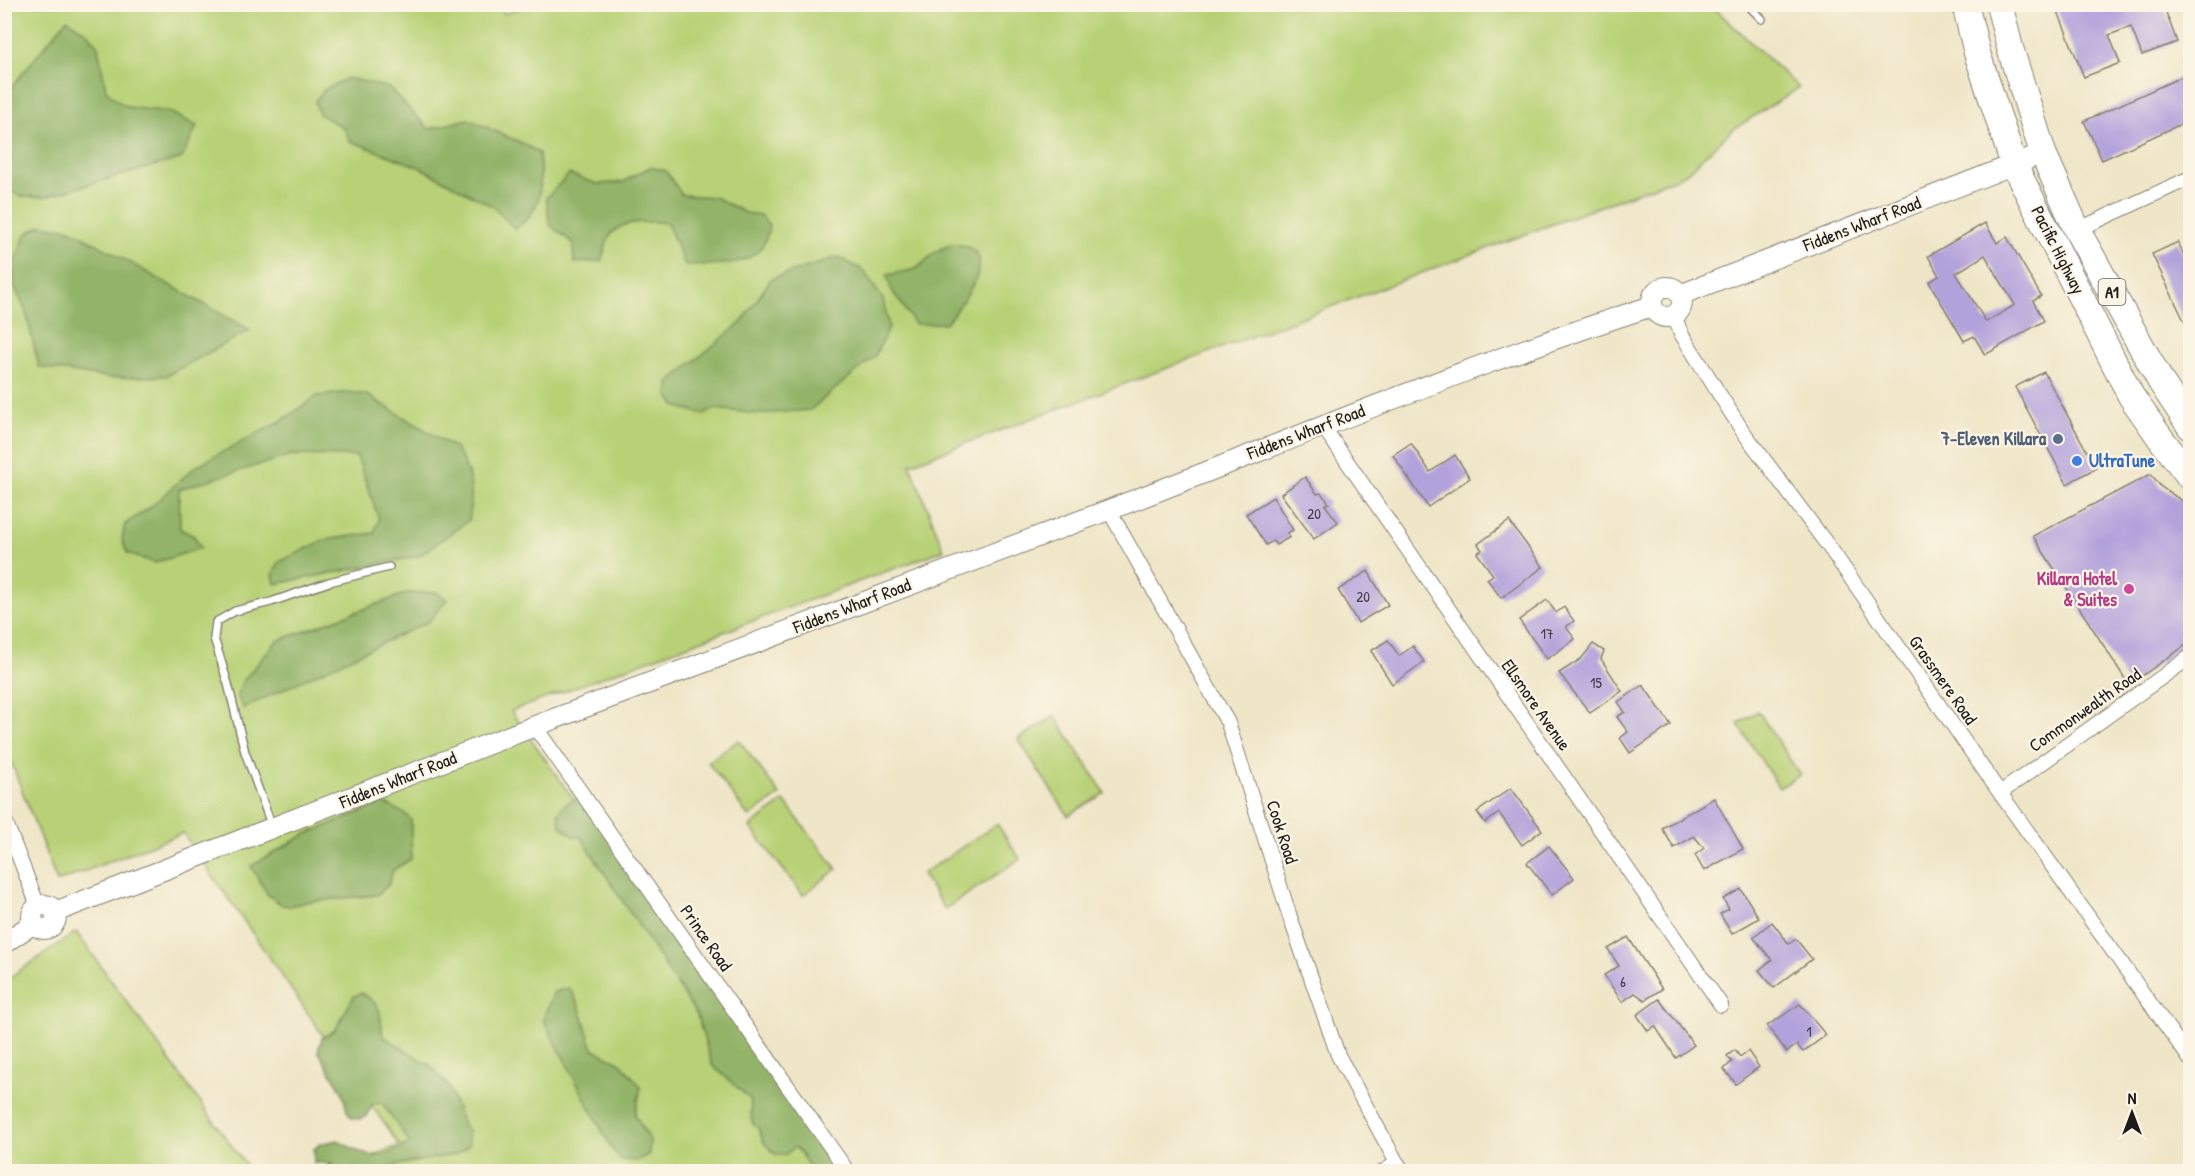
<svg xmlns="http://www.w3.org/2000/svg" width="2195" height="1176" font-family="'Patrick Hand',sans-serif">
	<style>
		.green { fill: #b8d176; stroke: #6a7649; stroke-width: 1.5 }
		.forest { fill: #92b367; stroke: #576842; stroke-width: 1.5 }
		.building { fill: #b2a2db; fill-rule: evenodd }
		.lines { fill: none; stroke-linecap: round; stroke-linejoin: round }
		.lane-casing { stroke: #868172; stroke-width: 10 }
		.street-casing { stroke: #868172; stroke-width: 16 }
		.secondary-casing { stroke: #868172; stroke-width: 22 }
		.highway-casing { stroke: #868172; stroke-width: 28 }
		.lane { stroke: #fff; stroke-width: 7 }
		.street { stroke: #fff; stroke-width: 14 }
		.secondary { stroke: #fff; stroke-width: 20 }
		.highway { stroke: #fff; stroke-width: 26 }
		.service-dot { fill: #5c6f8a; stroke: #fcf5e5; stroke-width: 2 }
		.shop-dot { fill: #3f7fe0; stroke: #fcf5e5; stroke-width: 2 }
		.hotel-dot { fill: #d1479c; stroke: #fcf5e5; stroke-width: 2 }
		.labels { text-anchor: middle; stroke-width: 4.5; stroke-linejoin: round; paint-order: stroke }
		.number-label { font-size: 15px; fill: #423e4c }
		.shield { fill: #fcf5e5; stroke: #5f5d58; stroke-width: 1.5 }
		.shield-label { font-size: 16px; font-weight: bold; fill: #1c1c1c }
		.street-label { font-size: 18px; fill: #1c1c1c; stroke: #fcf5e5 }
		.service-label { font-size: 18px; font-weight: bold; fill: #4e5e75; stroke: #fcf5e5; text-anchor: end }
		.shop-label { font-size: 18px; font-weight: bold; fill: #366cbe; stroke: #fcf5e5; text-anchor: start }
		.hotel-label { font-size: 18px; font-weight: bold; fill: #b23c85; stroke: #fcf5e5; text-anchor: end }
	</style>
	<rect width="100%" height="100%" fill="#fcf5e5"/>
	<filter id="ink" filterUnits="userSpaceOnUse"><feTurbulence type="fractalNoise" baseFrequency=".0167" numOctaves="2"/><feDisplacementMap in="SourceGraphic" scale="12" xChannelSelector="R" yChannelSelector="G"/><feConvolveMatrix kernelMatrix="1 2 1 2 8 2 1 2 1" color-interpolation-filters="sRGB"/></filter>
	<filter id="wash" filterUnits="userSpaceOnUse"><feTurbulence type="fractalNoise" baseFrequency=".008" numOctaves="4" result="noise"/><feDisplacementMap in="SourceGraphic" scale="24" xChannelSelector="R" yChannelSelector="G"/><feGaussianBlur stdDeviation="1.35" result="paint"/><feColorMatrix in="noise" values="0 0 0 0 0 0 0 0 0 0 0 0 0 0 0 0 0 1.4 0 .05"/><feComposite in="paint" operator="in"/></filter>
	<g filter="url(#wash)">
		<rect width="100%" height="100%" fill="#efe6c8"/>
		<!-- green -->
		<g class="green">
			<polygon points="500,4 504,14 529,4 1710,4 1799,88 1732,130 1684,175 910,464 944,550 511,711 839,1171 335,1171 399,1145 183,833 57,882 5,746 5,5"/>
			<polygon points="1758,711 1800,775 1779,788 1738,724"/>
			<polygon points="1055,716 1105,793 1068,816 1018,739"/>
			<polygon points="739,740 780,795 749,817 708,762"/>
			<polygon points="784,801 837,869 803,895 750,827"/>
			<polygon points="997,824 1020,859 945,909 922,874"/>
			<polygon points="76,932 250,1171 5,1171 5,981"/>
		</g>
		<!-- forest -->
		<g class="forest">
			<path d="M67,19L90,35L98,47L106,90L116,100L128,107L170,112L197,126L182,158L45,197C28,198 17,198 5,187V95Z"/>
			<path d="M348,78L389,88L429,129L468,119L524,144L539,153C541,186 545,208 515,229L494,207L419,167L350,141L344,128L319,114L315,101L324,90Z"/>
			<path d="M650,167L666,171L682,195L715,197L745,213L760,215L769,225C765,270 719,264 685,265L667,223C650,221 623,220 611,234C606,241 604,253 601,261L574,263L573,243L550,225L546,198L569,174L598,184L623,182Z"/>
			<polygon points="41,225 70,229 250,330 166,376 110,378 39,367 26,312 13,283 13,265 26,234"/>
			<path d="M951,244C1009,246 963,302 946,323L915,324L891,289L887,275L916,269L937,251Z"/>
			<polygon points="838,257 863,270 883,299 889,327 875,356 810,410 758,414 716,409 703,414 676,406 668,395 670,381 742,322 771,279"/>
			<path d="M349,392L367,395L455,448C473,474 473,490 469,520L419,556L275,584L273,574L279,562L324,540L374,533L379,519L357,456L292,455L179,489L180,529L194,536L201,548L154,563L127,553L122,540L125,524L151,507L196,466L281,421L317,396Z"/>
			<polygon points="436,592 447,600 428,622 243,708 237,695 243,681 277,641 407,593"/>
			<path d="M580,798L848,1171H812L796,1147L784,1155H776L764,1143L758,1128L752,1123L750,1099L712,1065L697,1015L581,837L573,836L561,826L558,813C563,805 570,800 580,798Z"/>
			<polygon points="384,803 405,814 411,820 411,859 393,870 389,884 377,895 306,902 289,906 282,905 268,895 251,866 306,834"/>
			<path d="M569,988C582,1005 585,1028 593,1049L621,1063L641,1087L635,1115L650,1140L649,1154L637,1161L621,1160L612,1149L543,1019L554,992Z"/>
			<path d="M361,993C384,1006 379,1011 383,1036L431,1066L449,1087L463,1125L468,1130L469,1145L457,1154L397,1165L382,1171H318L333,1163H314V1149L320,1144L337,1140C372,1159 373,1162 410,1143L382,1103H374L366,1116L360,1119L352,1118L347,1111L342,1091L318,1051L322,1038L335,1030L354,996Z"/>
		</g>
		<g id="blocks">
			<!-- building -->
			<g class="building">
				<polygon points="2068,4 2163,4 2177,42 2142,55 2131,27 2109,35 2120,63 2084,77 2057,9"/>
				<polygon points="2190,73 2190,120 2102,160 2084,121"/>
				<path d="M1985,223L1997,243L2007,237L2041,296L2033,301L2044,321L1985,355L1974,336L1964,341L1929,282L1939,276L1928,256ZM1985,255L2015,305L1986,322L1956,273Z"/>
				<polygon points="2178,242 2190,269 2190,333 2152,254"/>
				<polygon points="2044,372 2096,468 2067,484 2015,387"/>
				<polygon points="1411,443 1430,472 1455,455 1470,478 1428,507 1393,455"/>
				<polygon points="2151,474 2161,487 2190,506 2190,642 2129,685 2033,536"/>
				<polygon points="1305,477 1317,494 1321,493 1329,503 1325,505 1338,522 1314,539 1281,494"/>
				<polygon points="1273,497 1293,530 1287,533 1290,537 1276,545 1273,541 1266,545 1246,514"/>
				<polygon points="1509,521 1543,567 1501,598 1487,579 1493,575 1477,553 1482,550 1478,544"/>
				<polygon points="1368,571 1388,605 1358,623 1338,590"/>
				<polygon points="1547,600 1556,613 1564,607 1574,621 1566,627 1575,639 1547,659 1519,620"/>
				<polygon points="1388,640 1399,656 1413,646 1424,662 1392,684 1371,651"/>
				<polygon points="1593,644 1604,651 1601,659 1622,691 1590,713 1559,673 1581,659"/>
				<polygon points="1643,685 1671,725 1630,753 1620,738 1628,732 1617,717 1625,712 1618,702"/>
				<polygon points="1511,788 1542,830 1522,845 1499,813 1485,823 1477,812"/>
				<polygon points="1714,798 1743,849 1704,871 1695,855 1704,848 1694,836 1674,848 1662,828"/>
				<polygon points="1549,846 1574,878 1552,895 1527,863"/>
				<polygon points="1741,889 1759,918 1732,934 1720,914 1729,909 1723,899"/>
				<polygon points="1772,922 1789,944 1796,939 1812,959 1774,988 1759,970 1772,960 1753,937"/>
				<polygon points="1628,937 1662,989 1645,1000 1635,993 1622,1002 1604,975 1619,966 1608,949"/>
				<polygon points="1659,999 1694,1045 1676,1058 1655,1026 1648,1031 1637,1015"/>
				<polygon points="1800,1004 1826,1035 1803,1052 1797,1045 1787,1052 1767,1026"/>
				<polygon points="1735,1050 1740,1057 1748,1051 1759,1067 1736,1084 1724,1069 1732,1062 1727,1056"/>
			</g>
		</g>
	</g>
	<g filter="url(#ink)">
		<use href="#blocks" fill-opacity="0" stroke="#868172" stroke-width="1.5"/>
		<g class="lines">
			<defs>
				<g id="lane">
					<polyline points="1747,4 1762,19"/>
					<polyline points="272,827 245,752 228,684 214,638 216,622 235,611 271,602 329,582 389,567"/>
				</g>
				<g id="street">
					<polyline points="2077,230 2190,178"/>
					<polyline points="1674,316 1682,335 1742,430 1832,551 2000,793 2190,1059"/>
					<polyline points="1322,425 1721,1005"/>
					<polyline points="1109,510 1228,723 1290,917 1338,1055 1397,1163 1404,1172"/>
					<polyline points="533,727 543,738 848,1172"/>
					<polyline points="2000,793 2190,657"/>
					<polyline points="4,818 38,906"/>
					<polyline points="1383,1172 1397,1163"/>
				</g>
				<g id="secondary">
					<circle cx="1667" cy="302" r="15"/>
					<polyline points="1680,295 2043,153"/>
					<circle cx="44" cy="917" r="12"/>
					<path d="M55,912C215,851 375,787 535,726C725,653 916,584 1106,511C1287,442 1466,366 1652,306"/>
					<polyline points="4,943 34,923"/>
				</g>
				<g id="highway">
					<polyline points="1965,4 1977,53 2014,165 2131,396 2161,439 2190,477"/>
					<polyline points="1999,4 2010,48 2043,153 2077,230 2161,382 2190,426"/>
				</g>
			</defs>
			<!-- lane casing -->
			<use href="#lane" class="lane-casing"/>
			<!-- street casing -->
			<use href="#street" class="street-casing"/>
			<!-- secondary casing -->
			<use href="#secondary" class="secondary-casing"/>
			<!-- highway casing -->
			<use href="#highway" class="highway-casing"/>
			<!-- lane -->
			<use href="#lane" class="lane"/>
			<!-- street -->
			<use href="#street" class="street"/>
			<!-- secondary -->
			<use href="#secondary" class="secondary"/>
			<!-- highway -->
			<use href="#highway" class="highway"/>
		</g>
	</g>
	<!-- markers -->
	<circle class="service-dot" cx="2058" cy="439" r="6"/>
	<circle class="shop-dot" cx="2077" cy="461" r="6"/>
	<circle class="hotel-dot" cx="2129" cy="589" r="6"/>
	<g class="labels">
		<!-- number labels -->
		<g class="number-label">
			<text x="1314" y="519">20</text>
			<text x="1363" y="602">20</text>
			<text x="1547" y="639">17</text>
			<text x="1596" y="688">15</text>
			<text x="1623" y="987">6</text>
			<text x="1809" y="1037">1</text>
		</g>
		<!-- shield labels -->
		<rect class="shield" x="2098.5" y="279" width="27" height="26" rx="4.5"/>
		<g class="shield-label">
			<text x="2112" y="298">A1</text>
		</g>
		<!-- street labels -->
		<g class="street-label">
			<text transform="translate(1862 224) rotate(-21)" y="6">Fiddens Wharf Road</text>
			<text transform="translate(2058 250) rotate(63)" y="6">Pacific Highway</text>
			<text transform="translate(1306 432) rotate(-21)" y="6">Fiddens Wharf Road</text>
			<text transform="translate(852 606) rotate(-21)" y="6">Fiddens Wharf Road</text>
			<text transform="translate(1943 680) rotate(55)" y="6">Grassmere Road</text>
			<text transform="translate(1536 705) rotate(55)" y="6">Ellsmore Avenue</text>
			<text transform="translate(2085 710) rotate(-35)" y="6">Commonwealth Road</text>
			<text transform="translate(398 780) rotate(-22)" y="6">Fiddens Wharf Road</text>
			<text transform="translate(1282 832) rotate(72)" y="6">Cook Road</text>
			<text transform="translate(706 938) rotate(55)" y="6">Prince Road</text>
		</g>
		<!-- service labels -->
		<g class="service-label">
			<text x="2046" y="445">7-Eleven Killara</text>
		</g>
		<!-- shop labels -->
		<g class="shop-label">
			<text x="2089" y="467">UltraTune</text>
		</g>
		<!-- hotel labels -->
		<g class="hotel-label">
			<text x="2117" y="585">Killara Hotel<tspan x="2117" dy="21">&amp; Suites</tspan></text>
		</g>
	</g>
	<!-- margin -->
	<rect width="2195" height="1176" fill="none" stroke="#fcf5e5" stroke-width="24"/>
	<!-- north arrow -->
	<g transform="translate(2132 1113)" stroke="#fcf5e5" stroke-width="4.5" paint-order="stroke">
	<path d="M0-4.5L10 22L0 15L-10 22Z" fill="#1c1c1c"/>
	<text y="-9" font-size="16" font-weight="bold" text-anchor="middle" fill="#1c1c1c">N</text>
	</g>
</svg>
